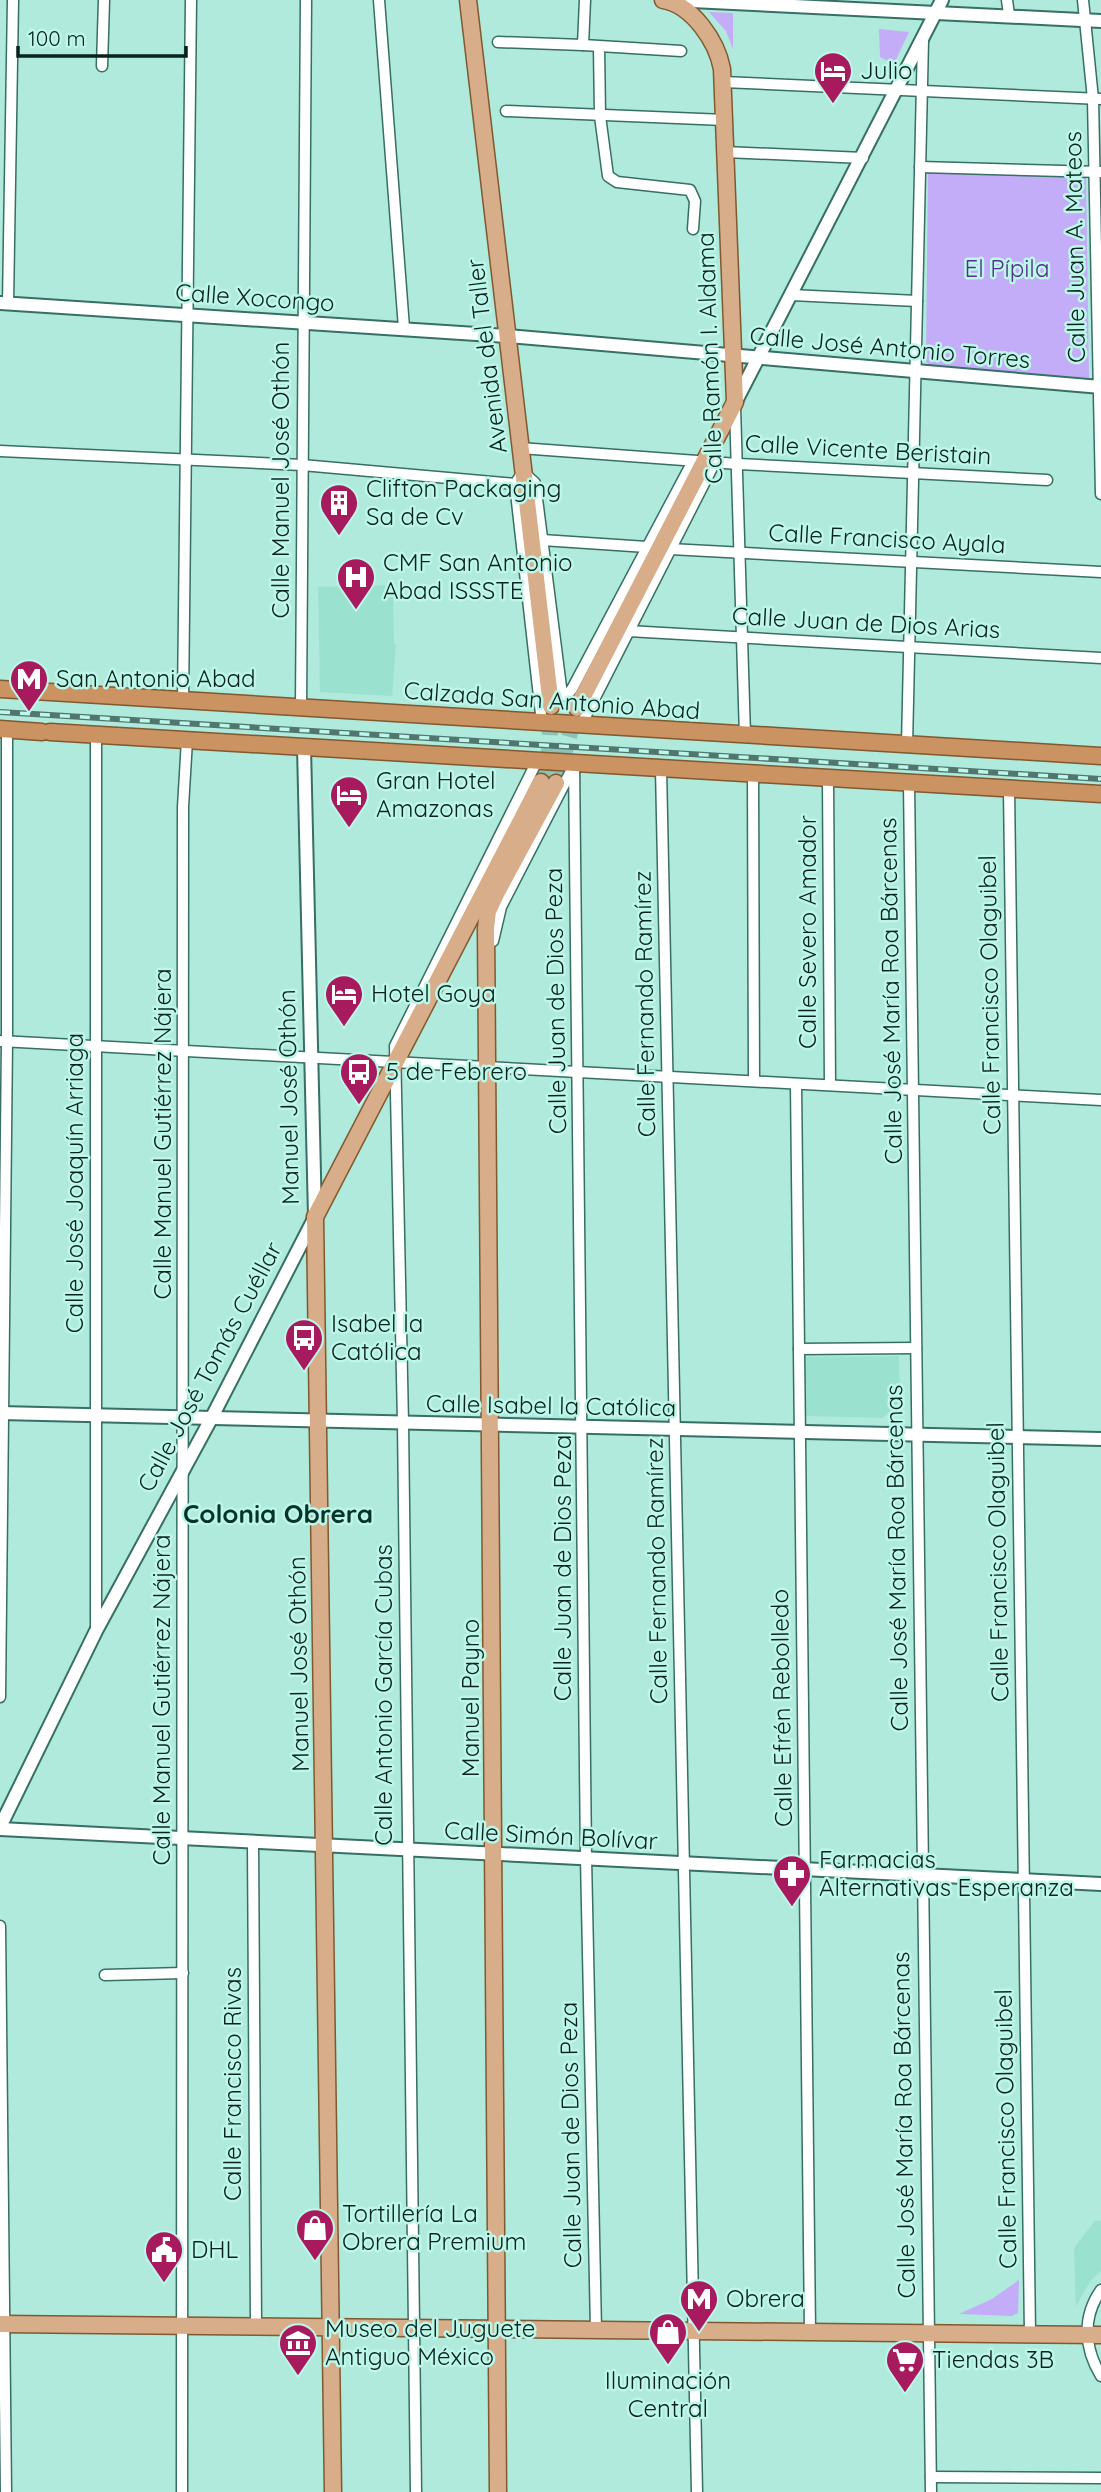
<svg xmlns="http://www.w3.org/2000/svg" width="1101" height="2492" font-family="Quicksand,sans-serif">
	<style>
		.built { fill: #9be1d0 }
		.green { fill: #c3acf8 }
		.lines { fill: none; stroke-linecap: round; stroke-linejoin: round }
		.primary-tunnel { stroke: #8ec2b6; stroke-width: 16; stroke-dasharray: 16 8; stroke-linecap: butt }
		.minor-casing { stroke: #366f63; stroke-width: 13 }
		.tertiary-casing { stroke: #366f63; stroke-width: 16 }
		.primary-casing { stroke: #7f5930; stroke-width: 19 }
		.trunk-casing { stroke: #7f5930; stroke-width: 19 }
		.minor { stroke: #fff; stroke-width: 10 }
		.tertiary { stroke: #fff; stroke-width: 12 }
		.primary { stroke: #d8ad89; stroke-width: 16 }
		.trunk { stroke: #cb9262; stroke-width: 16 }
		.rail-casing { stroke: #50766e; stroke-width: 6 }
		.rail { stroke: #bcf7e9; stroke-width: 3.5; stroke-dasharray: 10; stroke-linecap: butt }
		.labels { text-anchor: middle; stroke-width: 5; stroke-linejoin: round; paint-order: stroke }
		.poi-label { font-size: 24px; fill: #0a221d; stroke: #bcf7e9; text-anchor: start }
		.street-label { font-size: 24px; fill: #0a221d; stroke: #bcf7e9 }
		.park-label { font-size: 24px; fill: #54308a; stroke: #bcf7e9 }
		.neighbourhood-label { font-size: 26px; font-weight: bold; fill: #04332b; stroke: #bcf7e9 }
	</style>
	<rect width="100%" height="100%" fill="#afeadc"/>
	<!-- built -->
	<g class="built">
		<polygon points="393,585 394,644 396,644 392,696 320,692 318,587"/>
		<polygon points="899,1356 900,1401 883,1418 806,1416 804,1357"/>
		<polygon points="1095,2221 1101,2221 1101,2271 1091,2280 1076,2306 1074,2248"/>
	</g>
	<!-- green -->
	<g class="green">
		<polygon points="709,12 733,13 733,49 726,31"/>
		<polygon points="879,29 909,32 894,64 880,57"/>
		<polygon points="928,171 1086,178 1089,378 931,366 926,362"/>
		<polygon points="1019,2280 1018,2313 1012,2316 959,2314 992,2299"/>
	</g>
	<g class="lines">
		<!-- primary-tunnel -->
		<g class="primary-tunnel">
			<polyline points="541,782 549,752 551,709"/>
			<polyline points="556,783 576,711"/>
		</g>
		<defs>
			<g id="minor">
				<polyline points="379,0 404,328"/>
				<polyline points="1007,0 1009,15"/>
				<polyline points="1083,0 1093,99 1101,494"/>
				<polyline points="498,42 583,45 585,0"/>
				<polyline points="583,45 681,51"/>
				<polyline points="599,47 600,116 608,176 617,182 690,190 695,201 693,229"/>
				<polyline points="102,66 104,0"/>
				<polyline points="723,82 1101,99"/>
				<polyline points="506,111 725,120"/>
				<polyline points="725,152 863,158"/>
				<polyline points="920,167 1101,172"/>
				<polyline points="791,295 917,301"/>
				<polyline points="8,303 13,0"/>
				<polyline points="735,407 745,736"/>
				<polyline points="520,448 738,464 1047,480"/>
				<polyline points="0,451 302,465 515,484"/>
				<polyline points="542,540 647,547"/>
				<polyline points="670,549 1101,572"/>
				<polyline points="628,631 1101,658"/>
				<polyline points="183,701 191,0"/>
				<polyline points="301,708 306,0"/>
				<polyline points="542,723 515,484 523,472 535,483 562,695 566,696 572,689 693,461"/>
				<polyline points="581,725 715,462"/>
				<polyline points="907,745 923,40"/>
				<polyline points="574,763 586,1858 596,2330"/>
				<polyline points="661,768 697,2492"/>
				<polyline points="753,774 754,1081"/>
				<polyline points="828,778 830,1085"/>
				<polyline points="909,783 931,2492"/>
				<polyline points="1009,789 1030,2334"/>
				<polyline points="493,941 501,907 571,771"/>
				<polyline points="0,1041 1101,1100"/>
				<polyline points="796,1084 810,2332"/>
				<polyline points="799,1349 916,1348"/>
				<polyline points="96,1630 96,735"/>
				<polyline points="0,1697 7,1041 7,730"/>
				<polyline points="253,1842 256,2326"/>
				<polyline points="0,1926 6,2492"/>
				<polyline points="105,1975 183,1973"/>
				<path d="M1101,2290C1082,2317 1084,2348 1101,2376"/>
				<polyline points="931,2477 1101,2478"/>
				<polyline points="182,2492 183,807 187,740"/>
				<polyline points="416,2492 403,1423 395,1046 537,761"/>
			</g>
			<g id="tertiary">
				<polyline points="671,0 1101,21"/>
				<polyline points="0,303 507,336 1101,387"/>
				<polyline points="736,401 942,0"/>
				<polyline points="0,1413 1101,1439"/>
				<polyline points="0,1827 96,1631 211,1419 315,1217 304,747"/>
				<polyline points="0,1829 1101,1884"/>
			</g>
			<g id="primary">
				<polyline points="468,0 551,706"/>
				<path d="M577,708L735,402L722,69C717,42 693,5 663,0"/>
				<polyline points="0,2324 1101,2335"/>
				<polyline points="333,2492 315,1217 541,782"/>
				<polyline points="498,2492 486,928 488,911 496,894 556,783"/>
			</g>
			<g id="trunk">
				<polyline points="0,689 1101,756"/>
				<polyline points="0,729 42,732"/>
				<polyline points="50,732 1101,794"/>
			</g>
		</defs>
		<!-- minor casing -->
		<use href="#minor" class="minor-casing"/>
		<!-- tertiary casing -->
		<use href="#tertiary" class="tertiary-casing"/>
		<!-- primary casing -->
		<use href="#primary" class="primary-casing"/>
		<!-- trunk casing -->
		<use href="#trunk" class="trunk-casing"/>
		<!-- minor -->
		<use href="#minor" class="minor"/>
		<!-- tertiary -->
		<use href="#tertiary" class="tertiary"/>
		<!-- primary -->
		<use href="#primary" class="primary"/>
		<!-- trunk -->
		<use href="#trunk" class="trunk"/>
		<defs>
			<polyline id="rail" points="0,712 1101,779"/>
		</defs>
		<!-- rail casing -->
		<use href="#rail" class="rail-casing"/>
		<!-- rail -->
		<use href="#rail" class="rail"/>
	</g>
	<!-- icons -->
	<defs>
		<symbol id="hotel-pin" viewBox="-11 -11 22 30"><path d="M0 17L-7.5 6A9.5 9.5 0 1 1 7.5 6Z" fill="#a71b5e" stroke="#bcf7e9"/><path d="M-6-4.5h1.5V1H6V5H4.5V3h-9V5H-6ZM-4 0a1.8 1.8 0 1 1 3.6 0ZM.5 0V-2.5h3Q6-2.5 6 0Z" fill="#fff"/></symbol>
		<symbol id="building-pin" viewBox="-11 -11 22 30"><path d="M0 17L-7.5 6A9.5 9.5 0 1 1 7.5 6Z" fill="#a71b5e" stroke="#bcf7e9"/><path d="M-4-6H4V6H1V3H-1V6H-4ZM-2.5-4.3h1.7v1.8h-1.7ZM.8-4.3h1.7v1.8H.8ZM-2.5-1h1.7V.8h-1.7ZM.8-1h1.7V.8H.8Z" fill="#fff"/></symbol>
		<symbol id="hospital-pin" viewBox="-11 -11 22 30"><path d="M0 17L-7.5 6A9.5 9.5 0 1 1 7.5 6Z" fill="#a71b5e" stroke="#bcf7e9"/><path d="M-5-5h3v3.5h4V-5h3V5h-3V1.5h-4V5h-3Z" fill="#fff"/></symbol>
		<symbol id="metro-pin" viewBox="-11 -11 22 30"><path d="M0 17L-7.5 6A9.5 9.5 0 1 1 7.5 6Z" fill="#a71b5e" stroke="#bcf7e9"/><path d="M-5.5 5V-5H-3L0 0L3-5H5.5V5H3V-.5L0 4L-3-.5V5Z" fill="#fff"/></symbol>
		<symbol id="bus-pin" viewBox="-11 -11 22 30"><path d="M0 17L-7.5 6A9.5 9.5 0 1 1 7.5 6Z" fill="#a71b5e" stroke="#bcf7e9"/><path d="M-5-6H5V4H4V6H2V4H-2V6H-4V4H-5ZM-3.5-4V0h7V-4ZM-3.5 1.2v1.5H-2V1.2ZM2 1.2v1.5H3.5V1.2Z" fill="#fff"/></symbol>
		<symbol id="pharmacy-pin" viewBox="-11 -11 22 30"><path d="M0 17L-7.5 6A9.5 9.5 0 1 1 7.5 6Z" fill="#a71b5e" stroke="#bcf7e9"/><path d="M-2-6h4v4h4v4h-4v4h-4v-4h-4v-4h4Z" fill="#fff"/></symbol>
		<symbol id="shop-pin" viewBox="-11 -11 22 30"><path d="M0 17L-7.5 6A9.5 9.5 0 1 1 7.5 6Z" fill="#a71b5e" stroke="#bcf7e9"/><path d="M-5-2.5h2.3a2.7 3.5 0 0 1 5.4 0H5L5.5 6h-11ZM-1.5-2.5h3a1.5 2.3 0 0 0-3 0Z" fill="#fff"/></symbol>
		<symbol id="civic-pin" viewBox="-11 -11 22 30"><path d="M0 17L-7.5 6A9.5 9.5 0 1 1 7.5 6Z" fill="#a71b5e" stroke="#bcf7e9"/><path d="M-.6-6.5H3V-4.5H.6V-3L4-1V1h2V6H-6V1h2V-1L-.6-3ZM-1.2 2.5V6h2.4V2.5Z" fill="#fff"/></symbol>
		<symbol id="museum-pin" viewBox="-11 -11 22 30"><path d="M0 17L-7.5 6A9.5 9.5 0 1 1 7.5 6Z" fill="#a71b5e" stroke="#bcf7e9"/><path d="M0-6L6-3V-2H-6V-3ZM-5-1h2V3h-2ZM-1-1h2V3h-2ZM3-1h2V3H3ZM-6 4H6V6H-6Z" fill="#fff"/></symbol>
		<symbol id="supermarket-pin" viewBox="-11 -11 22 30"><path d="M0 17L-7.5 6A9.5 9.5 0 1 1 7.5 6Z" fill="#a71b5e" stroke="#bcf7e9"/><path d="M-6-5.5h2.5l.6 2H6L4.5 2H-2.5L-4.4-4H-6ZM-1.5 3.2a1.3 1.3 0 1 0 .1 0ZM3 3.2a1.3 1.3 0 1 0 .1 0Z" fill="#fff"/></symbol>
	</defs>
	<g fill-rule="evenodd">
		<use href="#hotel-pin" x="811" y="49" width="44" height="60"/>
		<use href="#building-pin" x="317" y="481" width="44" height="60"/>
		<use href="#hospital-pin" x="334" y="555" width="44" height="60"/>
		<use href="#metro-pin" x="7" y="657" width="44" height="60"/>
		<use href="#hotel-pin" x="327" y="773" width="44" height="60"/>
		<use href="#hotel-pin" x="322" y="972" width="44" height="60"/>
		<use href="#bus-pin" x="337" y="1050" width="44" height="60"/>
		<use href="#bus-pin" x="282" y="1316" width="44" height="60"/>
		<use href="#pharmacy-pin" x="770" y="1852" width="44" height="60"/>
		<use href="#shop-pin" x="293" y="2206" width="44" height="60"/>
		<use href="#civic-pin" x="142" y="2228" width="44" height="60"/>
		<use href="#metro-pin" x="677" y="2277" width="44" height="60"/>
		<use href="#shop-pin" x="646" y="2310" width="44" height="60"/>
		<use href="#museum-pin" x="276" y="2321" width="44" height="60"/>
		<use href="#supermarket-pin" x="883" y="2338" width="44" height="60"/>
	</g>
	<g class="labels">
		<!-- poi labels -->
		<g class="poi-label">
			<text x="860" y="79">Julio</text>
			<text x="366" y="497">Clifton Packaging<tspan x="366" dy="28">Sa de Cv</tspan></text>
			<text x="383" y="571">CMF San Antonio<tspan x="383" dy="28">Abad ISSSTE</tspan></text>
			<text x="56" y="687">San Antonio Abad</text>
			<text x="376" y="789">Gran Hotel<tspan x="376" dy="28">Amazonas</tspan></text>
			<text x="371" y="1002">Hotel Goya</text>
			<text x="386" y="1080">5 de Febrero</text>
			<text x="331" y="1332">Isabel la<tspan x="331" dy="28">Católica</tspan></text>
			<text x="819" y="1868">Farmacias<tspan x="819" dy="28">Alternativas Esperanza</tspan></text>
			<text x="342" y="2222">Tortillería La<tspan x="342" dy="28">Obrera Premium</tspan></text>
			<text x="191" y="2258">DHL</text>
			<text x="726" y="2307">Obrera</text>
			<text x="325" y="2337">Museo del Juguete<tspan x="325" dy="28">Antiguo México</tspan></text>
			<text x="932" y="2368">Tiendas 3B</text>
			<text x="668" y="2389" text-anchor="middle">Iluminación<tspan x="668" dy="28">Central</tspan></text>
		</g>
		<!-- street labels -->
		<g class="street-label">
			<text transform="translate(1075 247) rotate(-91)" y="8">Calle Juan A. Mateos</text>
			<text transform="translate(255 298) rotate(4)" y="8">Calle Xocongo</text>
			<text transform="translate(890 348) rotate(5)" y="8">Calle José Antonio Torres</text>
			<text transform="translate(487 356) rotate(-97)" y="8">Avenida del Taller</text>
			<text transform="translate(710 358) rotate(-92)" y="8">Calle Ramón I. Aldama</text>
			<text transform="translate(868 450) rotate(3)" y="8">Calle Vicente Beristain</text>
			<text transform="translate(281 480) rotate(-90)" y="8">Calle Manuel José Othón</text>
			<text transform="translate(887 539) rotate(3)" y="8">Calle Francisco Ayala</text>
			<text transform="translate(866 623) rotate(3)" y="8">Calle Juan de Dios Arias</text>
			<text transform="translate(552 701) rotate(4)" y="8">Calzada San Antonio Abad</text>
			<text transform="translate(808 932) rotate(-90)" y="8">Calle Severo Amador</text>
			<text transform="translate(891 991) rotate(-91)" y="8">Calle José María Roa Bárcenas</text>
			<text transform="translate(990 995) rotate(-91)" y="8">Calle Francisco Olaguibel</text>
			<text transform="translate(556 1001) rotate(-91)" y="8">Calle Juan de Dios Peza</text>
			<text transform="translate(645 1004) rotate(-91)" y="8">Calle Fernando Ramírez</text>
			<text transform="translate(289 1097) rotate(-91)" y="8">Manuel José Othón</text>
			<text transform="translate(163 1134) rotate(-90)" y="8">Calle Manuel Gutiérrez Nájera</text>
			<text transform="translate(75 1183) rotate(-90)" y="8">Calle José Joaquín Arriaga</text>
			<text transform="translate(210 1367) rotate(-62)" y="8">Calle José Tomás Cuéllar</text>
			<text transform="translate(551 1406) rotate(1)" y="8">Calle Isabel la Católica</text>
			<text transform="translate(897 1558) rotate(-91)" y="8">Calle José María Roa Bárcenas</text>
			<text transform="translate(998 1562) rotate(-91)" y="8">Calle Francisco Olaguibel</text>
			<text transform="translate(563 1568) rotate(-90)" y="8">Calle Juan de Dios Peza</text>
			<text transform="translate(657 1571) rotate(-91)" y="8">Calle Fernando Ramírez</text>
			<text transform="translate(299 1664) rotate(-91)" y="8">Manuel José Othón</text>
			<text transform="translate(384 1695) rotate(-90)" y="8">Calle Antonio García Cubas</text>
			<text transform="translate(471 1698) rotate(-90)" y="8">Manuel Payno</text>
			<text transform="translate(162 1700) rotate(-90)" y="8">Calle Manuel Gutiérrez Nájera</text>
			<text transform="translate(782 1708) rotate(-91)" y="8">Calle Efrén Rebolledo</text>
			<text transform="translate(551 1836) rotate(3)" y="8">Calle Simón Bolívar</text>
			<text transform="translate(233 2084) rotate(-90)" y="8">Calle Francisco Rivas</text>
			<text transform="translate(904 2125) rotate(-91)" y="8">Calle José María Roa Bárcenas</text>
			<text transform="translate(1006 2129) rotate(-91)" y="8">Calle Francisco Olaguibel</text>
			<text transform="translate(571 2135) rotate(-91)" y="8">Calle Juan de Dios Peza</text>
		</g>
		<!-- park labels -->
		<g class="park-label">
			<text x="1007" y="277">El Pípila</text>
		</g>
		<!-- neighbourhood labels -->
		<g class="neighbourhood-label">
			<text x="278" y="1523">Colonia Obrera</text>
		</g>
	</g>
	<!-- scale -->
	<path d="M18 46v10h168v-10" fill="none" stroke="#0a221d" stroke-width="3.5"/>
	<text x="28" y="46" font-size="21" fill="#0a221d" stroke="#bcf7e9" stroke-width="5" paint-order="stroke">100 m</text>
</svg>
